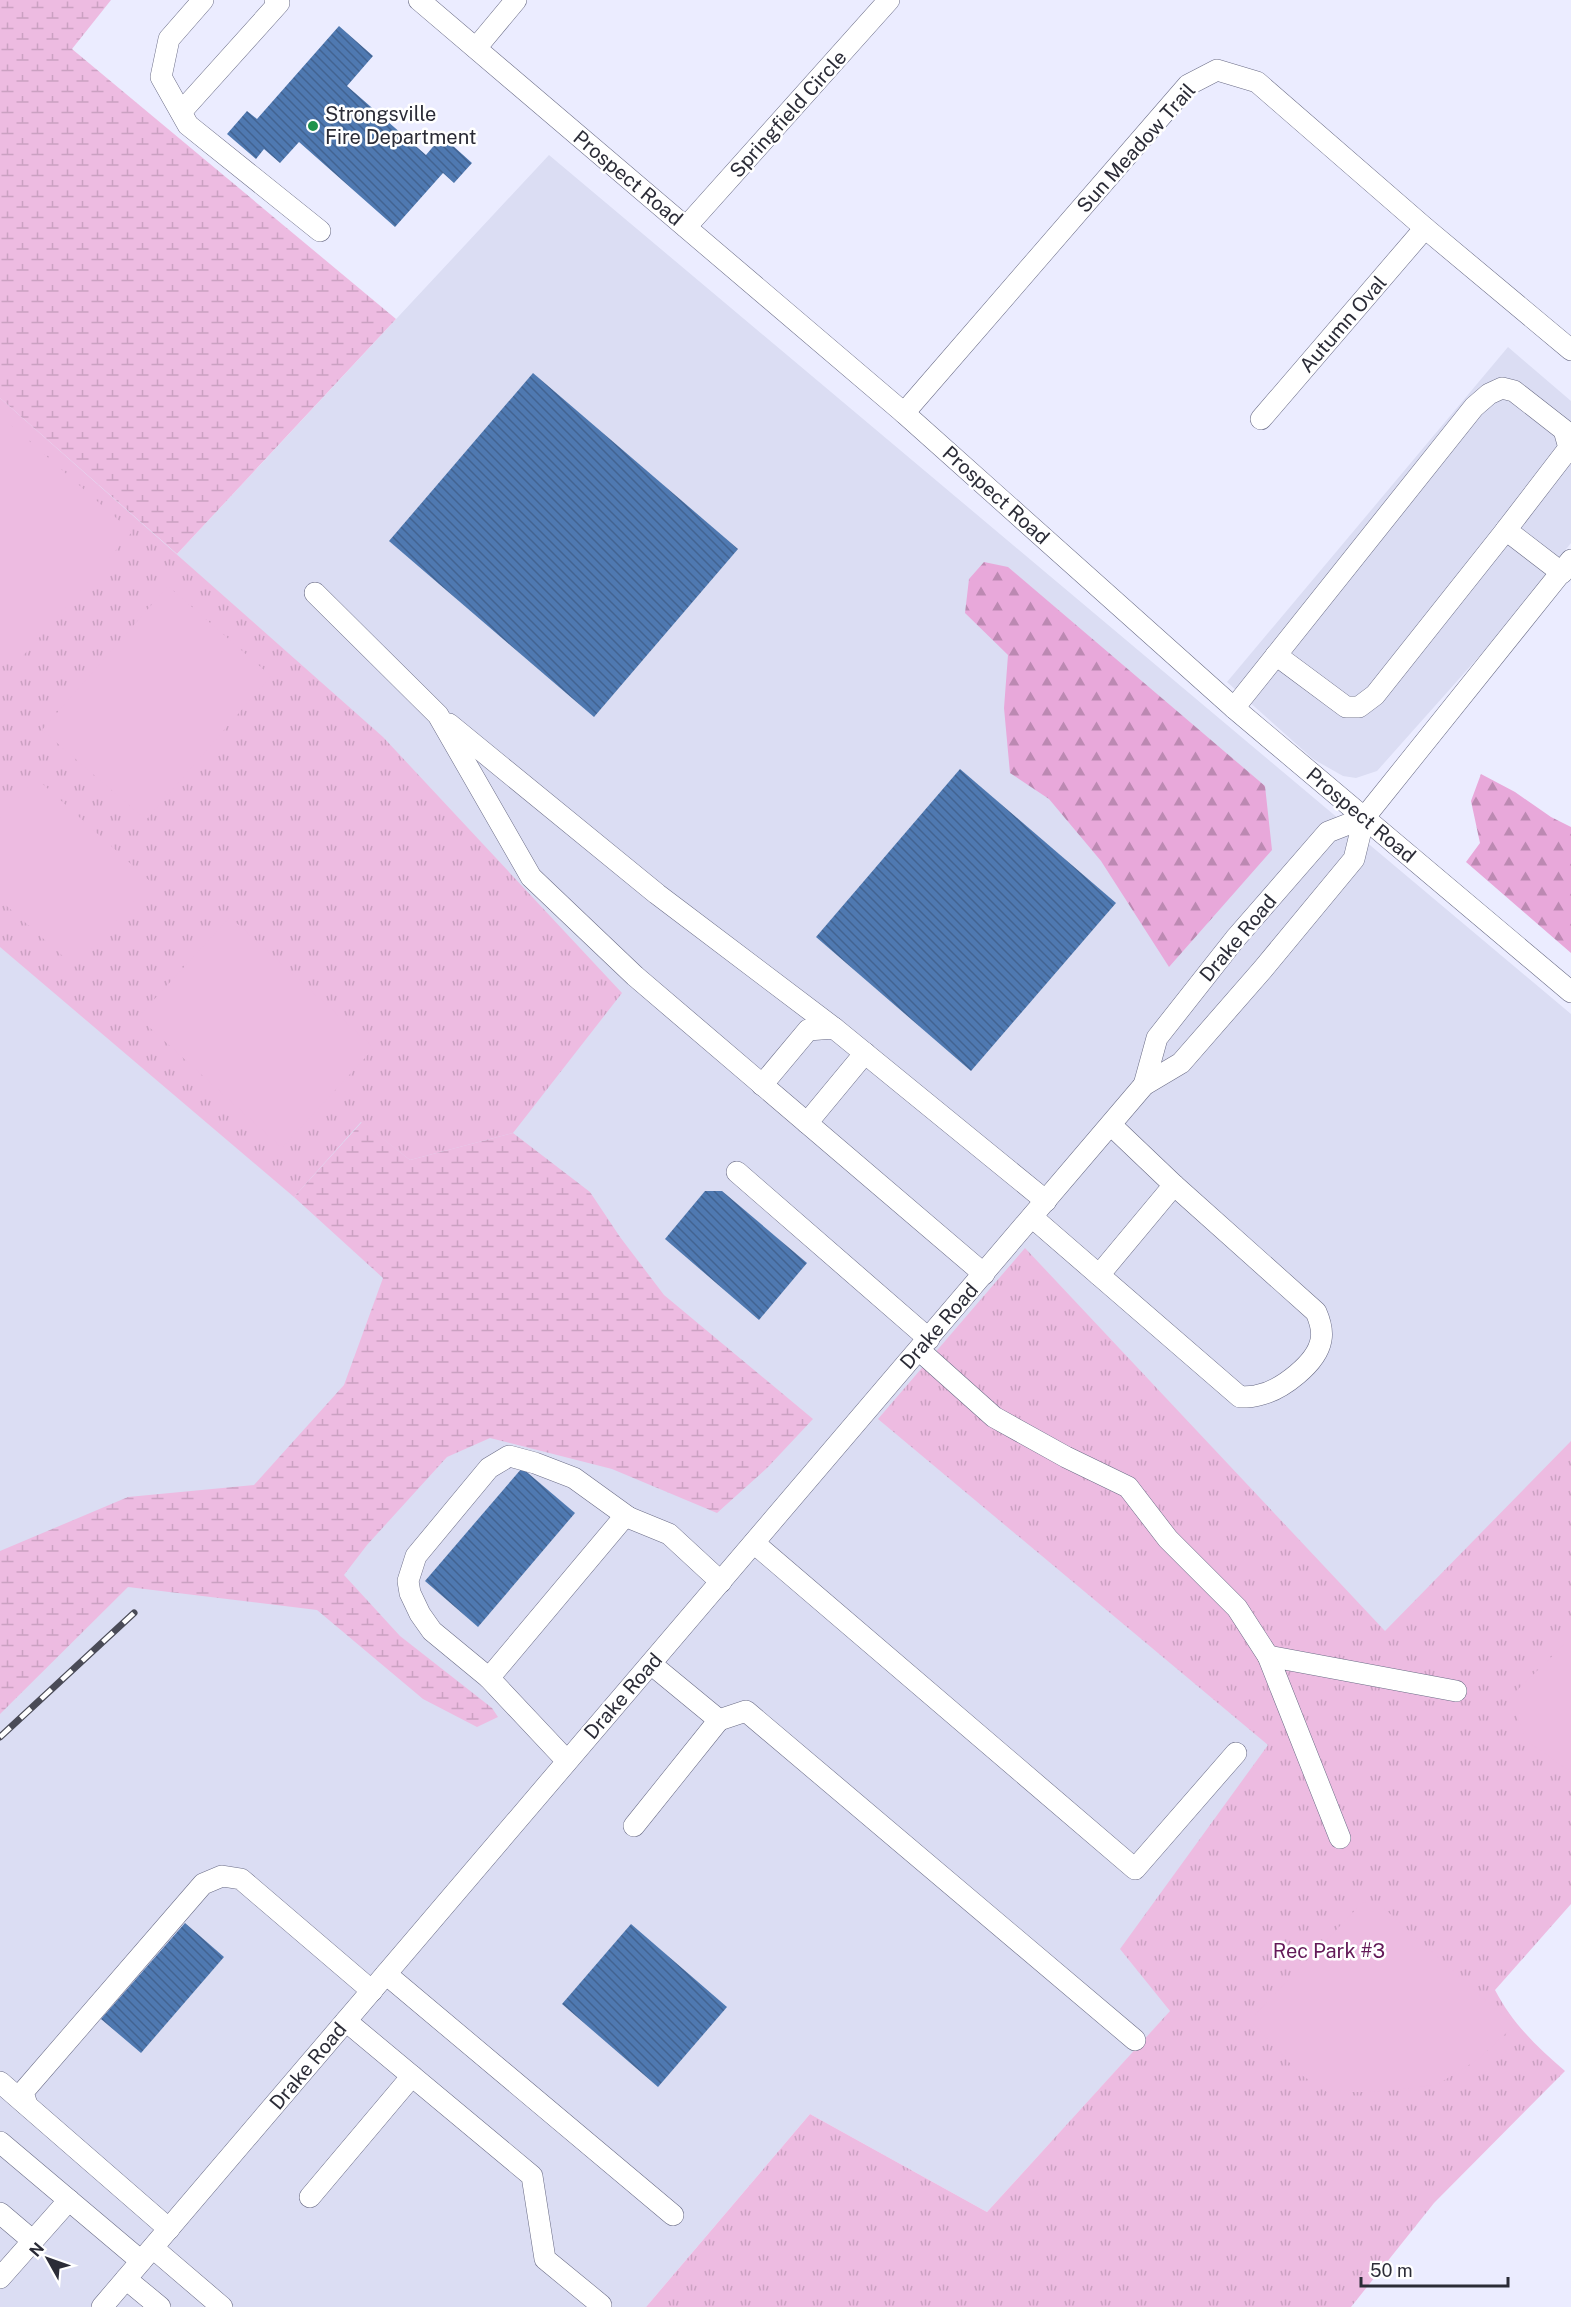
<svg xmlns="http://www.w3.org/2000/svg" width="1571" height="2307" font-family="'Public Sans',sans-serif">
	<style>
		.built { fill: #dbddf3 }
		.grass { fill: url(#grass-tufts) }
		.forest { fill: url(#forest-firs) }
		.wetland { fill: url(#wetland-marsh) }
		.pitch { fill: #edbbe1 }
		.building { fill: url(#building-back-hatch) }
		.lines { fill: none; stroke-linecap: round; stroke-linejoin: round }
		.minor-casing { stroke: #6a6c86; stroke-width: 22 }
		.minor { stroke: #fff; stroke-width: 21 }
		.rail-casing { stroke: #4a4b57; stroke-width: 7 }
		.rail { stroke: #fff; stroke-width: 4.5; stroke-dasharray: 14; stroke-linecap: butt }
		.poi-dot { fill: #1f924c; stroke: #fff; stroke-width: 2 }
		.labels { text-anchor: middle; stroke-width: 5; stroke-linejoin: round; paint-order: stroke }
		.poi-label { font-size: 20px; fill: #2b2c37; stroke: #fff; text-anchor: start }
		.street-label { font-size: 20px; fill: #2b2c37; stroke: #fff }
		.park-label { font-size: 20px; fill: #631a58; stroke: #fff }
	</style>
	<defs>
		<pattern id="grass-tufts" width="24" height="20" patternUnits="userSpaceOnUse" patternTransform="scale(1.5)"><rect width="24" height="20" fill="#edbbe1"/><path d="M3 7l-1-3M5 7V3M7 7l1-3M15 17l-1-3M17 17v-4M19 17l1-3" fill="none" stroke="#cba1c2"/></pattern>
		<pattern id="forest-firs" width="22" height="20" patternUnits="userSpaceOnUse" patternTransform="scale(1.5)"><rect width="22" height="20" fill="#e8a8da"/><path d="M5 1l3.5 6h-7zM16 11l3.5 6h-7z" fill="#bc89b2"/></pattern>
		<pattern id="wetland-marsh" width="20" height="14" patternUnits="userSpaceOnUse" patternTransform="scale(1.5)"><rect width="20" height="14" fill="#edbbe1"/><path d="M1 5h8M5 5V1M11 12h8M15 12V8" fill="none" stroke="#cba1c2"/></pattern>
		<pattern id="building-back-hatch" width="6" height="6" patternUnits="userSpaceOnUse" patternTransform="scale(1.5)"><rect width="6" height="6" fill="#4f79b1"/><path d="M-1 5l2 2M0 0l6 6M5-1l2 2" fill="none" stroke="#426391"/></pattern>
	</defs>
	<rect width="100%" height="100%" fill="#ebecff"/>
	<!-- built -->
	<g class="built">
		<polygon points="549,155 1571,1014 1571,1572 987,2212 810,2114 646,2307 0,2307 0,398 177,554"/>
		<polygon points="1508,347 1571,401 1571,543 1491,643 1377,771 1356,778 1343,776 1313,759 1227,682"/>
	</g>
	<!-- grass -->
	<g class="grass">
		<polygon points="0,398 383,737 622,993 513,1133 410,1160 361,1122 294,1197 0,947"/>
		<path d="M1025,1248L1385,1631L1571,1441V1904L1495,1990C1512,2023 1537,2047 1565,2071L1434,2203L1351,2307H646L810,2114L987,2212L1170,2011L1120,1949L1268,1745L878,1419Z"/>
	</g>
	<!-- forest -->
	<g class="forest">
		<polygon points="984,562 1008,567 1265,786 1272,850 1169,967 1101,861 1049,799 1010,773 1004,708 1008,655 965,613 969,579"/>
		<polygon points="1481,774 1515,792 1551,817 1571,827 1571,953 1466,862 1480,843 1471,801"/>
	</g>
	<!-- wetland -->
	<g class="wetland">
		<polygon points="0,0 111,0 72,49 396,319 177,554 0,398"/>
		<polygon points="362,1122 410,1160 513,1133 590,1192 620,1237 664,1295 813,1419 767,1468 717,1513 612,1469 490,1438 447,1457 367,1545 344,1575 400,1636 492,1708 498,1717 477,1727 423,1699 317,1610 128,1587 0,1714 0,1551 128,1497 254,1485 344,1385 383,1278 294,1197"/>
	</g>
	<!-- pitch -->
	<g class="pitch">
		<polygon points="0,415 132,532 15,665 0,651"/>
		<polygon points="168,586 271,676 146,820 42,730"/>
		<polygon points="36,778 151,882 75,967 0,900 0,818"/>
		<polygon points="230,917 374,1048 282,1148 138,1017"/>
		<polygon points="1571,1638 1571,1772 1527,1741 1509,1698"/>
		<polygon points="1377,1902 1514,2026 1477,2060 1438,2084 1413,2088 1370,2092 1327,2092 1300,2074 1250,2020 1362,1903"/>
	</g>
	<!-- building -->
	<g class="building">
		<polygon points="339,26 373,56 347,86 426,155 442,136 472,163 454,183 443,173 395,227 299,142 280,163 264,149 256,159 227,134 247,111 257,119"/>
		<polygon points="533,373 738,549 594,717 389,541"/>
		<polygon points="960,769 1116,903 971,1071 816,937"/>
		<polygon points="705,1191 722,1191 807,1263 759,1320 665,1239"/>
		<polygon points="522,1468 575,1513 478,1627 425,1581"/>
		<polygon points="185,1923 224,1957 141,2053 101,2019"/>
		<polygon points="631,1924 727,2007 658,2087 562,2004"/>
	</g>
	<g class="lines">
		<defs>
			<g id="minor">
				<polyline points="203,0 169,39 161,77 188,125 320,231"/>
				<polyline points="419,0 904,413 1234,708 1571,992"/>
				<polyline points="476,48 516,0"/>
				<polyline points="181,112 279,3 275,0"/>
				<polyline points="686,227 889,0"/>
				<polyline points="904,413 1188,85 1217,70 1257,82 1425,228 1571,350"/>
				<polyline points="1261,419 1425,228"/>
				<polyline points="315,593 438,715 531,877 635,976 984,1274"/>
				<polyline points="1276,655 1346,707 1359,707 1375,695 1506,530"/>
				<polyline points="1234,708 1474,407 1489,394 1502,388 1514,391 1564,430 1569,448 1506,530 1562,573"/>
				<polyline points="449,724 657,894 834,1028"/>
				<polyline points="762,1085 808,1030 834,1028 1046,1201"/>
				<polyline points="1144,1085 1157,1038 1235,939 1328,832 1364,818"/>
				<polyline points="807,1123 865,1053"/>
				<polyline points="737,1172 929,1339"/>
				<polyline points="1032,1217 1099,1275 1174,1185 1111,1125"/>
				<path d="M1099,1275L1240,1397C1247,1397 1253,1397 1259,1395C1282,1390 1317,1363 1321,1340C1323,1330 1320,1321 1316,1312L1174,1185"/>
				<polyline points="919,1350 994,1417 1066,1457 1128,1487 1168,1539 1237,1608 1268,1656"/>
				<polyline points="754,1543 1135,1869 1236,1753"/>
				<polyline points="651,1664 719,1720 746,1711 1135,2040"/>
				<polyline points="489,1678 432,1631 420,1614 410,1593 408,1581 416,1556 489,1468 509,1456 535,1463 574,1478 628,1517"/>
				<polyline points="567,1761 489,1678 625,1516 669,1534 721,1582"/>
				<polyline points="634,1826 719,1720"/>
				<polyline points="1340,1838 1268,1656 1456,1691"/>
				<polyline points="386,1974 673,2215"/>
				<polyline points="346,2021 532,2176 545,2259 601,2305 599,2307"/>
				<polyline points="0,2082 169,2229"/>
				<polyline points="27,2105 23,2092 203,1884 222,1876 241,1879 372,1991"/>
				<polyline points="0,2142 141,2261"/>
				<polyline points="310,2197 412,2076"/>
				<polyline points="0,2213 33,2241"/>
				<polyline points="153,2248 222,2307"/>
				<polyline points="0,2278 69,2200"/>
				<polyline points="126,2279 160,2307"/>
				<polyline points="102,2307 1144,1085 1181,1063 1263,969 1354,859 1364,818 1571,560"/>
			</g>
		</defs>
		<!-- minor casing -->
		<use href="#minor" class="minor-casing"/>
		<!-- minor -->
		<use href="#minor" class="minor"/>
		<defs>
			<polyline id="rail" points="0,1737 134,1613"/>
		</defs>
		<!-- rail casing -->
		<use href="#rail" class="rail-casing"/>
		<!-- rail -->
		<use href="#rail" class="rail"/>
	</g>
	<!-- markers -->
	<circle class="poi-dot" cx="313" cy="126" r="6"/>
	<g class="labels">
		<!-- poi labels -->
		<g class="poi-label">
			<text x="325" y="121">Strongsville<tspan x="325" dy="23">Fire Department</tspan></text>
		</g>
		<!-- street labels -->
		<g class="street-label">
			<text transform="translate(788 114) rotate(-48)" y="7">Springfield Circle</text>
			<text transform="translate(1136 148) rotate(-48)" y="7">Sun Meadow Trail</text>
			<text transform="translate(628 178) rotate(40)" y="7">Prospect Road</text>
			<text transform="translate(1343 324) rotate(-49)" y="7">Autumn Oval</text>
			<text transform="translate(996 495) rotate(42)" y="7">Prospect Road</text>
			<text transform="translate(1361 815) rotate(40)" y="7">Prospect Road</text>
			<text transform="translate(1238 938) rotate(-50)" y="7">Drake Road</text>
			<text transform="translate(939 1326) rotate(-49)" y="7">Drake Road</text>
			<text transform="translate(623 1696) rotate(-49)" y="7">Drake Road</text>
			<text transform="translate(308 2066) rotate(-50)" y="7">Drake Road</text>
		</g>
		<!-- park labels -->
		<g class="park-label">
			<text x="1329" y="1958">Rec Park #3</text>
		</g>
	</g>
	<!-- north arrow -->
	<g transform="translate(48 2259) rotate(310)" stroke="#ffffff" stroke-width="4.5" paint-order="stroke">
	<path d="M0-4.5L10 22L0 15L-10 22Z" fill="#2b2c37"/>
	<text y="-9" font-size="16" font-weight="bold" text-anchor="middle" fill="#2b2c37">N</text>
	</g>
	<!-- scale -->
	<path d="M1361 2277v9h147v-9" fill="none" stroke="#2b2c37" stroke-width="3"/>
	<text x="1370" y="2277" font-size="18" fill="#2b2c37" stroke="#ffffff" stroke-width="4.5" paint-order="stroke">50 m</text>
</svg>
